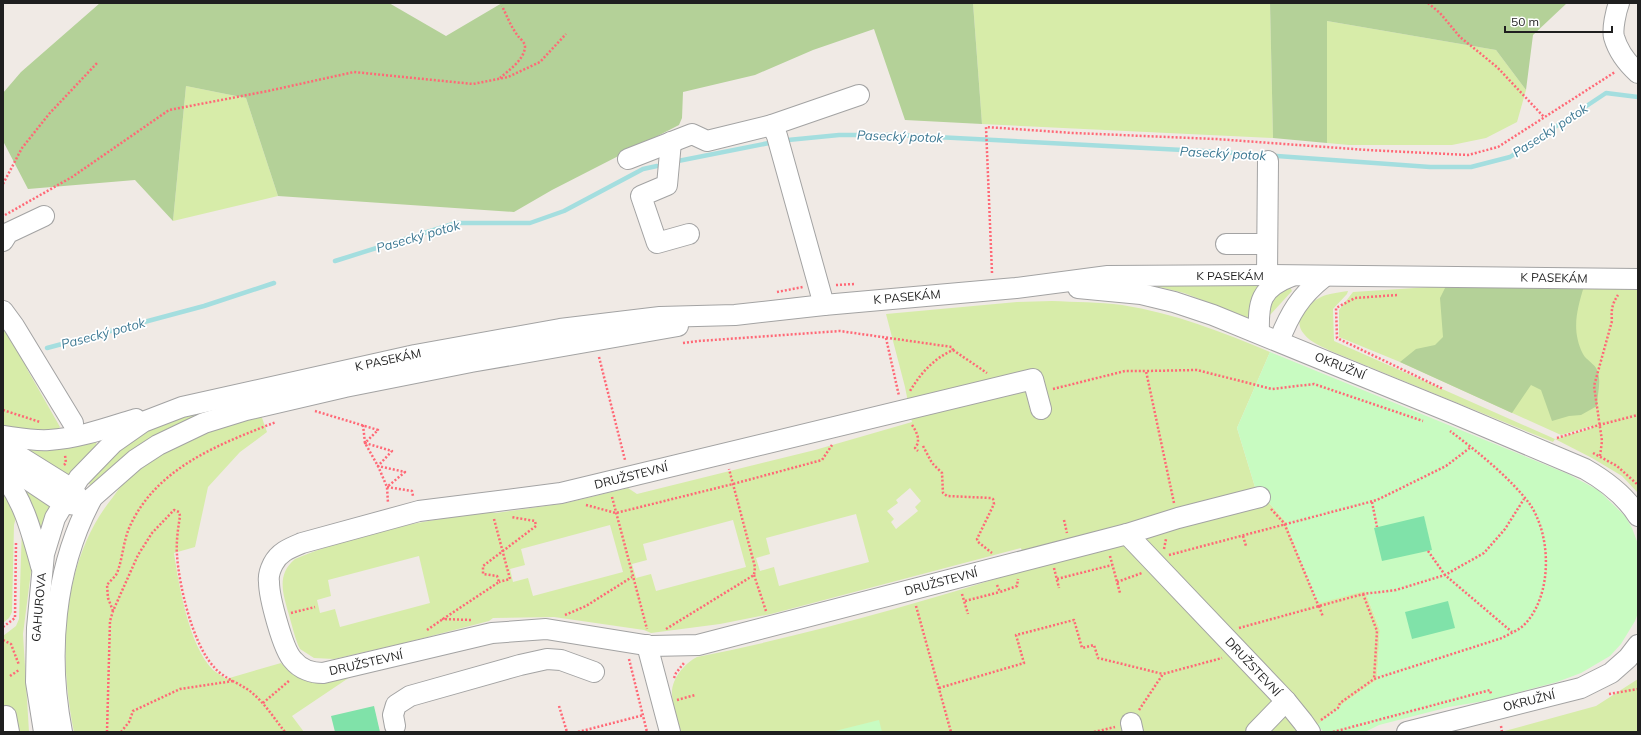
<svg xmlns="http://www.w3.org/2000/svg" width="1641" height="735" font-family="Mulish,sans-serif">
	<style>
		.grass { fill: #d7eca9; fill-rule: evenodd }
		.forest { fill: #b4d198 }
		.park { fill: #c8fbc1 }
		.pitch { fill: #80e2a9 }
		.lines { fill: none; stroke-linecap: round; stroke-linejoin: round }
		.stream { stroke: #a4dedf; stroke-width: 4.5 }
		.minor-casing { stroke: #a3a3a3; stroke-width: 22 }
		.path { stroke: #ff6876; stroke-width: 2.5; stroke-dasharray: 2 2; stroke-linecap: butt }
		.minor { stroke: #fff; stroke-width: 20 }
		.labels { text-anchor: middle; stroke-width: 3.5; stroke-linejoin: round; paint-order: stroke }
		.street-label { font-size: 12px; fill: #1f1f1f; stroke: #fff }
		.water-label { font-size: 13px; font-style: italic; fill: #3d7993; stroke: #fff }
	</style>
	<rect width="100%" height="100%" fill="#f0eae5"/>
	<!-- grass -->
	<g class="grass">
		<polygon points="973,3 1270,3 1273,138 982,124"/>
		<polygon points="1327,21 1496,50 1526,90 1517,122 1486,138 1452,145 1349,145 1327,143"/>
		<polygon points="186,86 246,98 278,196 173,221"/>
		<polygon points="1262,280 1251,319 1184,293 1143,283"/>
		<polygon points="1446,286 1638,287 1638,493 1622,476 1592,458 1555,439 1592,428 1592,426 1561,435 1400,362 1339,337 1339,310 1353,292"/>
		<polygon points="1290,287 1292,291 1269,316 1270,297"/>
		<path d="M1348,291L1347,294L1333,309L1334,341L1555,439L1553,442L1333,352C1323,347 1311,343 1304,334C1290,318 1311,300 1326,295C1333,293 1341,292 1348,291Z"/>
		<path d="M1052,301C1075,302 1099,302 1122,305C1174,313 1222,332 1270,352L1237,428L1255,487L1286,522L1315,598L1365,591L1380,630L1377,680C1354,696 1330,711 1312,732H681C678,720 673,707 672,695C671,679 684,664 697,657C809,635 919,603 1028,569L1021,548L771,614L720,624L651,633L644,630L554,617L493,618L489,621L404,643L334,659L314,658L300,649L298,645C294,635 292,625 289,615C283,594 276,575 295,559C358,533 422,520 490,512L496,513L566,503L628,488L637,494L815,450L912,422L905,387L886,314L1017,302ZM910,488L921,501L915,507L918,511L896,529L891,522L894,519L887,511L898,503L896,500ZM856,514L869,562L779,586L774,567L760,571L756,558L770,554L766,538ZM733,520L746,567L656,591L651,574L636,578L632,564L647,560L643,544ZM610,525L623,572L533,596L528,578L513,582L510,569L525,565L521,549ZM419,556L430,603L340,627L335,609L320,613L317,600L331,596L328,580Z"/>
		<polygon points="3,328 13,344 33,368 27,369 60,427 58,429 59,433 3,426"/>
		<polygon points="268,396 91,485 89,484 90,480 133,437 177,417"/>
		<path d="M261,415L267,432L240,452L208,487L195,547L174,553C179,586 189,646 213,670C217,673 222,676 226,679L281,663L292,674L306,680L353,675L292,716L304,732H74C58,655 61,561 113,497C119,488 127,479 135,472C154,457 177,442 200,434C220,426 241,421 261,415Z"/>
		<polygon points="97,440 96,445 67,477 15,443"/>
		<polygon points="15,480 51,504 39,531"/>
		<polygon points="3,485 17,513 14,525 12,612 9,618 3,623"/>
		<polygon points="22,526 33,556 23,634 29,732 3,732 3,636 16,626 19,619"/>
		<polygon points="1638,679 1638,732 1501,732 1596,706"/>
	</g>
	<!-- forest -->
	<g class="forest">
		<polygon points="100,3 389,3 446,36 502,3 973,3 982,124 905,120 874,29 813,50 755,75 683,92 682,118 679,125 552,190 514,212 278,196 246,98 186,86 173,221 135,180 28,189 3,141 3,93 21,72"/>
		<polygon points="1270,3 1567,3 1533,35 1526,90 1496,50 1327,21 1327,143 1273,138"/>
		<path d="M1446,286H1584C1577,310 1571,330 1583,354C1586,360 1595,364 1597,370C1602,382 1597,394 1597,406L1581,415L1569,416L1552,421L1541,390L1531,385L1512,413L1400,362L1416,349L1435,345L1443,337L1440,298Z"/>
	</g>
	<!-- park -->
	<g class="park">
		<polygon points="1270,352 1568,474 1598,490 1625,516 1632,528 1638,544 1638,613 1635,621 1621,644 1610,656 1581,673 1557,682 1490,700 1449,707 1379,725 1365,732 1324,732 1317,725 1341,705 1377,680 1380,630 1365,591 1320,603 1315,598 1286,522 1255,487 1237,428"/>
		<polygon points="879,720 882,732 831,732"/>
	</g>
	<!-- pitch -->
	<g class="pitch">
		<polygon points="1424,516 1432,550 1382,561 1374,528"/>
		<polygon points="1448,601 1455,628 1412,639 1405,612"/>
		<polygon points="374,706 380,732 335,732 331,716"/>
	</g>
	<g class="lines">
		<!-- stream -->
		<g class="stream">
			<polyline points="788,140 839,135 898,135 1221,152 1430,167 1471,167 1510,157 1606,93 1638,97"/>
			<polyline points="678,161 774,142"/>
			<polyline points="335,261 456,223 530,223 564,211 643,169 657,166"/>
			<polyline points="47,348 204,306 274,283"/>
		</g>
		<defs>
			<g id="minor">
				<path d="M1619,3C1616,11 1612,29 1614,37C1618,51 1628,64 1638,73"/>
				<polyline points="772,125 777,136 824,305"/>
				<polyline points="671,142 667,185 641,196 657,243 689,234"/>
				<polyline points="628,159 692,134 707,141 772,125 859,95"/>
				<polyline points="3,241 8,233 44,216"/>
				<polyline points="1226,244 1267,244"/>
				<polyline points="1267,275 1268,161"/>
				<path d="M1078,288L1141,294L1174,302L1213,315L1453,413L1585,469C1606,481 1625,495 1638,516"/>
				<polyline points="3,311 14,326 73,423"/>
				<path d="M1259,333C1258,302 1260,288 1292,276"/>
				<path d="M1279,341C1290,313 1300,296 1324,277"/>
				<path d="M1041,409L1033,379L561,493L419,511L302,543C290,548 279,552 273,564C270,570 268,576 269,582C269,597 283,650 293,660C300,669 312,673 323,673L492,633L546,629L651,646L698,645L1127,534L1178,518L1260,497"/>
				<path d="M3,436C18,438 34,441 49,440C79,438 107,428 136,419"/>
				<polyline points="3,446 72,489 80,500"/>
				<polyline points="3,463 63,503 77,505 86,503 135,460 158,445 204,423 246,410 345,387 471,362 678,326"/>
				<path d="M3,475C24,501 32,534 41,566"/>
				<polyline points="1127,534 1286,701 1303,722 1310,732"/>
				<polyline points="647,645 670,732"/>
				<polyline points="6,716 9,732"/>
				<polyline points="1131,723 1133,732"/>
				<polyline points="395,726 393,715 396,705 410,696 520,665 547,659 561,660 594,672"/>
				<polyline points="44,732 36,682 37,628 44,554 55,518 79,478 113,443 143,422 182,407 415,355 560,329 660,317 735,315 824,305 1016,288 1108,276 1267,275 1638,279"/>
				<path d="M62,732C47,655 54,570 91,500"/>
				<polyline points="1256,732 1286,701"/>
				<polyline points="1407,732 1581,688 1611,673 1628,658 1638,645"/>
			</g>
		</defs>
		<!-- minor casing -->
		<use href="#minor" class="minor-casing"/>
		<!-- path -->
		<g class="path">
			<polyline points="1428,3 1440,13 1460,37 1497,67 1544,117"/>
			<path d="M500,78C509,70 524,60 525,47C525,42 520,39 518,36C511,27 507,16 502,6"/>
			<polyline points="3,184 22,148 49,114 98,62"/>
			<polyline points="5,215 72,177 169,110 268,91 354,72 473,84 508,77 540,62 566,34"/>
			<polyline points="992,273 986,127 1073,133 1216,139 1367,150 1468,155 1498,147 1615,72"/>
			<polyline points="836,285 855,284"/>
			<polyline points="777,292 803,287"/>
			<polyline points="1397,295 1355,298 1336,308 1337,338 1443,389"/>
			<polyline points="886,338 899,396"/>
			<path d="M683,343L699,341L840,331L952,347L953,350C933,359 921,373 910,391"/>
			<polyline points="953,350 987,373"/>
			<polyline points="599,357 625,460"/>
			<polyline points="1053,389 1125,371 1146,371"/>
			<polyline points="3,410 40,422"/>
			<polyline points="315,411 378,430 365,443 392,451 378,466 405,472 387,487 412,491 413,496"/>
			<polyline points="363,425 365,443 378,466 387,487 388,503"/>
			<path d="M912,425C917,432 921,441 915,448L918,451"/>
			<polyline points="1557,438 1599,425 1638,415"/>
			<polyline points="923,446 932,463 942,473 943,493 947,496 991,498 993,499 994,504 977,539 978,542 992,553"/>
			<polyline points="1593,453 1617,466 1638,485"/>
			<path d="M1600,456L1602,441L1594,386L1612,321C1611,310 1612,304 1618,295"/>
			<polyline points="64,465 66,463 65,455"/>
			<polyline points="612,497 647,629"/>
			<polyline points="1372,502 1377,527"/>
			<polyline points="1174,503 1146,371 1197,370 1272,389 1314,384 1423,421"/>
			<polyline points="586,505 616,513 733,484 822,460 832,445"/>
			<polyline points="1271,509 1284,523 1319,607"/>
			<polyline points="494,519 510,579 499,582"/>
			<polyline points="1064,520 1067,533"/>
			<polyline points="1243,536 1246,546"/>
			<polyline points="1164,549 1166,539"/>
			<polyline points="1428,551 1445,575 1512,632"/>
			<polyline points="1169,555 1377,500 1446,466 1471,447"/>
			<polyline points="1110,556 1120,593"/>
			<polyline points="1054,568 1059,588"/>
			<polyline points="754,575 766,611"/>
			<polyline points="1057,579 1112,565"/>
			<polyline points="1117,582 1142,573"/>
			<polyline points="997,585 1000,592 1017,586 1018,579"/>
			<polyline points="962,594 968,614"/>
			<polyline points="1363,594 1377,631 1374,679"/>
			<polyline points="965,601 1000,592"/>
			<polyline points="916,606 951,732"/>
			<polyline points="1319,606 1323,617"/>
			<path d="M113,611L108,598L107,585C110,581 115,577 117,573C123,558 123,541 130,526C157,467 220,444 276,422"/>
			<polyline points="291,613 315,607"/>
			<polyline points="565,615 586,606 632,577"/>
			<polyline points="471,620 443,619 499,582 497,576 483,574 483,566 536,526 535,521 511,517"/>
			<polyline points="3,627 15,618 16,543"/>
			<polyline points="1239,628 1363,594 1396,590 1445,575 1484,553 1505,529 1524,499"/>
			<polyline points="666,629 754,575 755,567 729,469"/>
			<polyline points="427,630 443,619"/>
			<polyline points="3,640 11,644 19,665"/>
			<polyline points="629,659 647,732"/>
			<polyline points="10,676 19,670"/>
			<polyline points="674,678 676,673 684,663"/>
			<polyline points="939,688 1024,663 1016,635 1074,620 1082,648 1094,645 1098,658 1163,674"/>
			<polyline points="1609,694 1638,689"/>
			<polyline points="677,700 695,695"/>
			<polyline points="263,703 290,680"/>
			<polyline points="559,706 567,732"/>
			<polyline points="1139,710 1163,674 1222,658"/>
			<path d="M1321,720L1338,708L1340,703L1374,679L1502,638C1509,634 1517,631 1523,626C1553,597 1552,535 1529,503C1509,477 1477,451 1450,431"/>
			<polyline points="1501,726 1502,732"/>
			<path d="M107,732L110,621L113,611L138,555L152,533L174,510L179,512L180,516C178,529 176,542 177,555C179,586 193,645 214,667C222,677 236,682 247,689C263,700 273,717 285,732"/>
			<polyline points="121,732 129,722 133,711 180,689 233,681"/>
			<polyline points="578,732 644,715"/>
			<polyline points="1094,732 1115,727"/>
			<polyline points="1333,732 1490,690 1491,694"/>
		</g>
		<!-- minor -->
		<use href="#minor" class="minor"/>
	</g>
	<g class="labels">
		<!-- street labels -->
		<g class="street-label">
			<text x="1230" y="280">K PASEKÁM</text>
			<text transform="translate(1554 278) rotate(1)" y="4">K PASEKÁM</text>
			<text transform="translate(907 297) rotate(-5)" y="4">K PASEKÁM</text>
			<text transform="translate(388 360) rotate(-12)" y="4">K PASEKÁM</text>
			<text transform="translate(1340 366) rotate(22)" y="4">OKRUŽNÍ</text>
			<text transform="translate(631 476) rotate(-14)" y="4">DRUŽSTEVNÍ</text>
			<text transform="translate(941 582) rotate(-15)" y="4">DRUŽSTEVNÍ</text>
			<text transform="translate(39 607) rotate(-85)" y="4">GAHUROVA</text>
			<text transform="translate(366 663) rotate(-13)" y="4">DRUŽSTEVNÍ</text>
			<text transform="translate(1253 667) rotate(47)" y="4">DRUŽSTEVNÍ</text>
			<text transform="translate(1529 701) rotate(-14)" y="4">OKRUŽNÍ</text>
		</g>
		<!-- water labels -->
		<g class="water-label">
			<text transform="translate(1550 130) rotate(-33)" y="5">Pasecký potok</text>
			<text transform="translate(900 136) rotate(2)" y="5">Pasecký potok</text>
			<text transform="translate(1223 153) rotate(3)" y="5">Pasecký potok</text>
			<text transform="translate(418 236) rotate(-16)" y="5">Pasecký potok</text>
			<text transform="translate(103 333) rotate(-15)" y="5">Pasecký potok</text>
		</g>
	</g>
	<!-- border -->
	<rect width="1641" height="735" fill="none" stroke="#1f1f1f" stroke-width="8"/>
	<!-- scale -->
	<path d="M1505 26v6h107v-6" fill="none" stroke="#1f1f1f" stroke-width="2"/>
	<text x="1511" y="26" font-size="12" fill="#1f1f1f" stroke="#ffffff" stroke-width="3" paint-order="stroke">50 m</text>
</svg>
